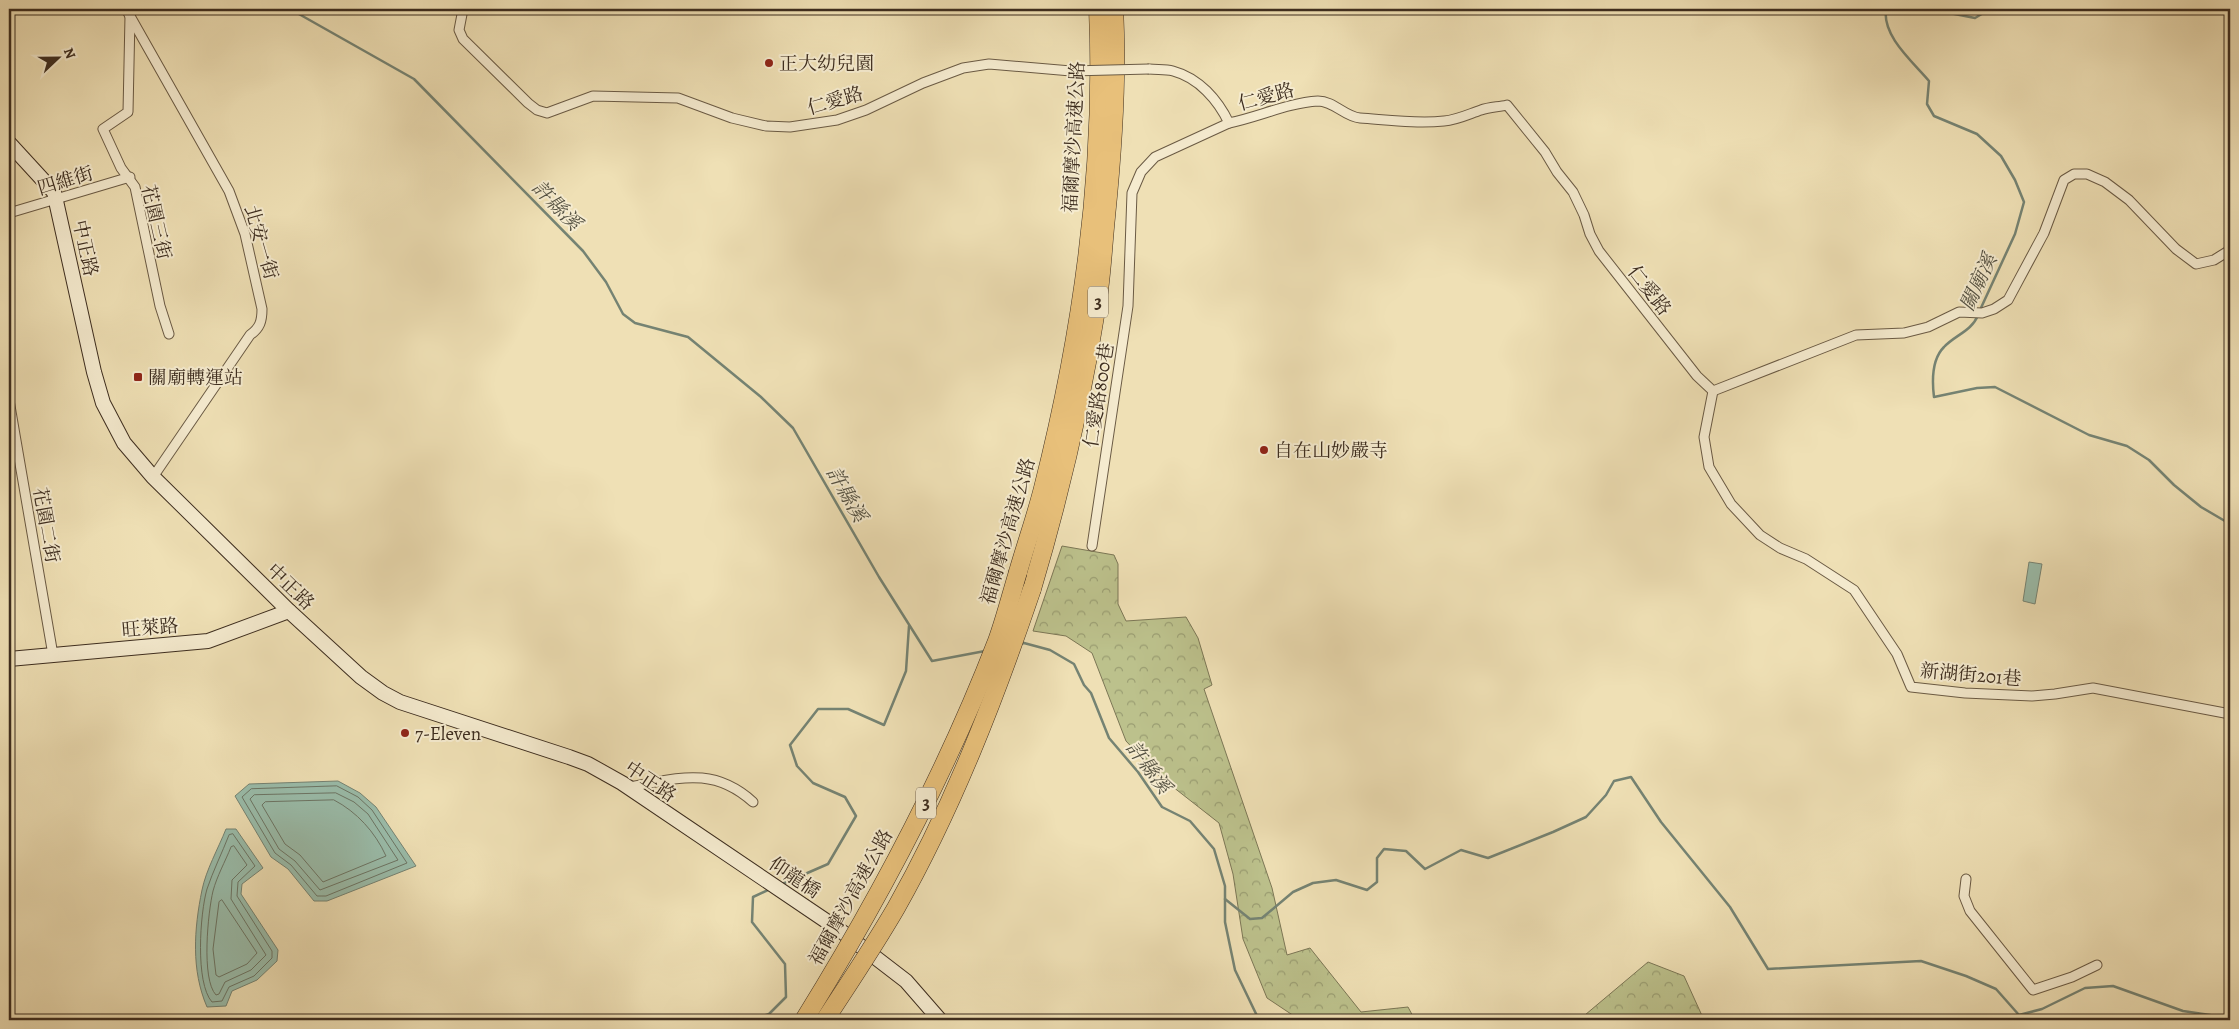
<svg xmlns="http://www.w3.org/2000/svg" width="2239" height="1029" font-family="Alegreya,'Noto Serif TC',serif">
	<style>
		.forest { fill: url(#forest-crowns); stroke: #7c7756 }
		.water { fill: #9abdab; stroke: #758373 }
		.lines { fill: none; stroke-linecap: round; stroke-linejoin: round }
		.shore { stroke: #6c7565; stroke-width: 1 }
		.stream { stroke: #758373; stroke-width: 2.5 }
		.street-casing { stroke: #6a5a44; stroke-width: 11 }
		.secondary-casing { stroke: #3d2d1f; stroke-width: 16 }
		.highway-casing { stroke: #3d2d1f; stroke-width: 19 }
		.street { stroke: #f5ebcf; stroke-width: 9 }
		.secondary { stroke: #f5ebcf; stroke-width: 14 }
		.highway { stroke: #e8c07a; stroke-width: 18 }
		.street-bridge-casing { stroke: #6a5a44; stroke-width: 11; stroke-linecap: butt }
		.highway-bridge-casing { stroke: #3d2d1f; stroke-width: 19; stroke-linecap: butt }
		.street-bridge { stroke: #f5ebcf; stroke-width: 9 }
		.highway-bridge { stroke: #e8c07a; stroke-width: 18 }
		.poi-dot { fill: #8f2418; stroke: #f5ebcf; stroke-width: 2 }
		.labels { text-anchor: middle; stroke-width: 4; stroke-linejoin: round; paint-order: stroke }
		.shield { fill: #f5ebcf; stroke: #746654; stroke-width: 1 }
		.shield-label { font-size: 18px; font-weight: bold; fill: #3d2d1f }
		.poi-label { font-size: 19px; fill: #3d2d1f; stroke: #f5ebcf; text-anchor: start }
		.street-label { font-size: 19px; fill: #3d2d1f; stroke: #f5ebcf }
		.water-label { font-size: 20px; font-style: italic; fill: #545142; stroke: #f5ebcf }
	</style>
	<defs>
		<pattern id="forest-crowns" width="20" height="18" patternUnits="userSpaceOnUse" patternTransform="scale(1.25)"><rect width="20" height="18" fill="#bcc18c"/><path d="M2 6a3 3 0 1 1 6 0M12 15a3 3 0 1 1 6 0" fill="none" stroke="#9a9d72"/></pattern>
	</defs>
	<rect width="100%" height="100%" fill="#efe0b5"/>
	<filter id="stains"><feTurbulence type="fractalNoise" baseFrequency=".004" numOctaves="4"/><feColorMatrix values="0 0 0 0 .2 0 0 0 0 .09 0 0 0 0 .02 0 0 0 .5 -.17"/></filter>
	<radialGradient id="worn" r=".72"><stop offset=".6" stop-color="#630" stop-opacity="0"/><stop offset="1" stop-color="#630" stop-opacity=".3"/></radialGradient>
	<!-- forest -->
	<g class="forest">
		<polygon points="1062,546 1114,555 1118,564 1118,604 1126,621 1186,617 1198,638 1212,685 1204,689 1272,888 1287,955 1310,948 1361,1012 1408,1007 1415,1020 1300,1020 1267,998 1243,939 1233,874 1219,823 1159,776 1126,741 1092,653 1066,636 1033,631"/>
		<polygon points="1648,962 1684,976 1704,1020 1579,1020"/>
	</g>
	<!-- water -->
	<g class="water">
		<polygon points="2029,562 2042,564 2035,604 2023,601"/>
		<polygon points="338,781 360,793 376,807 416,866 327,901 314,901 288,869 271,857 235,796 249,784"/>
		<path d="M226,829H236L263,868L242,884L241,894L278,950L277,961L257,980L232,991L226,1006L207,1007C191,970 194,929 202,890C206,870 218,849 226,829Z"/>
	</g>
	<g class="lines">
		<!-- shore -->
		<g class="shore">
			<polygon points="337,786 358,797 372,810 407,863 326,896 317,896 291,865 275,853 242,797 251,789"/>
			<polygon points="336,793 354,802 368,814 398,860 320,890 295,861 279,849 250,799 254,795"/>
			<path d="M334,800C357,812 375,832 386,856L323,882L300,855L285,844L262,805L265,802Z"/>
			<path d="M233,834L255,866L238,882L237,896L272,951V958L254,976L229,987L222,1001L212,1002C195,983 200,913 207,889C213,871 222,853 229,835Z"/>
			<path d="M234,846L247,865L232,880L231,899L266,955L251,970L225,982L219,994L216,995C201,979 208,912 213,891C217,876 225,862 231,847Z"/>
			<polygon points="222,900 257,953 247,964 219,977 216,975 213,949 219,902"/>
		</g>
		<!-- stream -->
		<g class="stream">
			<polyline points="290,9 414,79 583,251 606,282 623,314 635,323 688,337 761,397 793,428 879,577 932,661 985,651"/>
			<path d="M1886,9C1882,36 1912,61 1929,81L1927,104L1934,116L1977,134L2001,156L2015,180L2024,202L2015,234L1980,310"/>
			<polyline points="1929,9 1975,18 1990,9"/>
			<path d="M1978,315C1972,331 1955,335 1944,347C1932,359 1932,381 1934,397L1977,388L1995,387L2089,435L2127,446L2149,460L2174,485L2201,507L2230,524"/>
			<polyline points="1020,644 1024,643 1050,650 1074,664 1084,685 1091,693 1109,738 1138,772 1162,807 1190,821 1214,849 1225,886 1225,922 1235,970 1259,1020"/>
			<polyline points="782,884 828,864 856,816 845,797 813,783 797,766 790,745 818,709 848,709 884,725 906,671 909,626"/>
			<polyline points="1225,899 1250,919 1262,918 1293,892 1313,883 1336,880 1367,890 1377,882 1377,858 1384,849 1406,851 1425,869 1461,850 1488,858 1553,832 1586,817 1606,795 1614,781 1631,777 1661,822 1730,907 1768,969 1921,961 1966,976 1996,989 2019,1015 2042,1009 2085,988 2113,986 2183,1011 2230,1018"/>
			<polyline points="751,1020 769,1014 786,997 785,964 752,922 753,897 770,889"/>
		</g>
		<defs>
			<g id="street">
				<path d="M126,9L229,191L245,234L262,309C262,321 260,328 250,335L153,477"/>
				<polyline points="463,9 459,30 463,39 528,103 537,110 547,113 593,96 678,98 732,118 766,126 790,127 837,120 866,110 923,83 963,68 989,64 1071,71"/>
				<polyline points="130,16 128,112 103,129 121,168 135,187 160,306 169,334"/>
				<path d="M1149,69C1157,70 1165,69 1173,71C1199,78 1218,100 1229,123C1259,117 1287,103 1318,101C1334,101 1345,117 1360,118C1388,120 1417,124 1444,121C1457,120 1469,114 1481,110C1489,107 1499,107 1507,105L1545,152L1557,172L1573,192L1584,215L1590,234L1599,251L1697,376L1713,391L1856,335L1904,333L1928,327L1959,312L1982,313L1994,309L2008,300L2044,233L2064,180L2074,174H2087L2105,182L2129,200L2176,249L2196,264L2214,260L2230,250"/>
				<polyline points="9,213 130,177"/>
				<polyline points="1713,391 1704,437 1709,467 1731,504 1760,535 1780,548 1806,559 1854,590 1897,654 1911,687 1965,693 2032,696 2055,694 2093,688 2230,714"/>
				<polyline points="9,400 53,655"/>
				<polyline points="1092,546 1128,306 1132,193 1141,172 1155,157 1229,123"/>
				<path d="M628,787C677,779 712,765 753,802"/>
				<polyline points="1966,879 1964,896 1970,911 2033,990 2072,977 2097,965"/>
			</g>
			<g id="secondary">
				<polyline points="9,143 54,192 94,372 103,403 124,443 153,477 289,611 361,677 383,693 400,702 569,757 588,764 622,783 841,931 906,981 940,1020"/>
				<polyline points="9,659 208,641 289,611"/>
			</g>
			<g id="highway">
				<path d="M1018,572C1026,544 1036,516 1043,488C1082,334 1105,168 1098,9"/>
				<path d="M1032,589C1060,495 1082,401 1097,304C1102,275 1103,246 1106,217C1113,148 1118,78 1114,9"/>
			</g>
		</defs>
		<!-- street casing -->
		<use href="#street" class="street-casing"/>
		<!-- secondary casing -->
		<use href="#secondary" class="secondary-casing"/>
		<!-- highway casing -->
		<use href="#highway" class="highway-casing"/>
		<!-- street -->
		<use href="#street" class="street"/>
		<!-- secondary -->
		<use href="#secondary" class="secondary"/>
		<!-- highway -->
		<use href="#highway" class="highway"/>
		<defs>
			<polyline id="street-bridge" points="1071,71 1149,69"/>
			<g id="highway-bridge">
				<path d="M804,1020C879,899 946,773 997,641C1005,619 1011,595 1018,572"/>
				<path d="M825,1020C849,983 874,946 896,908C953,807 995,698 1032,589"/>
			</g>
		</defs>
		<!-- street-bridge casing -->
		<use href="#street-bridge" class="street-bridge-casing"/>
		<!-- highway-bridge casing -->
		<use href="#highway-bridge" class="highway-bridge-casing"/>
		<!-- street-bridge -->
		<use href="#street-bridge" class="street-bridge"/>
		<!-- highway-bridge -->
		<use href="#highway-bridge" class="highway-bridge"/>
	</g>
	<!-- markers -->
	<g class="poi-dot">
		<circle cx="769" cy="63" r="5"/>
		<rect x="133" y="372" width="10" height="10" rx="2.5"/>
		<circle cx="1264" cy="450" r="5"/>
		<circle cx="405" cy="733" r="5"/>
	</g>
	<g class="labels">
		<!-- shield labels -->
		<g class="shield">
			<rect x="1088" y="286.5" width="20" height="31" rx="4"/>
			<rect x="916" y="787.5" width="20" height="31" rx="4"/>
		</g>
		<g class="shield-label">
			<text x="1098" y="308">3</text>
			<text x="926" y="809">3</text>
		</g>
		<!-- poi labels -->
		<g class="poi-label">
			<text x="779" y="70">正大幼兒園</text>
			<text x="148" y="384">關廟轉運站</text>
			<text x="1274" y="457">自在山妙嚴寺</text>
			<text x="415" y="740">7-Eleven</text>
		</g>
		<!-- street labels -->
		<g class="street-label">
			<text transform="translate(1266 96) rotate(-15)" y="7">仁愛路</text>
			<text transform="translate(835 100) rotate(-16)" y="7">仁愛路</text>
			<text transform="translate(1073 137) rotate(-87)" y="7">福爾摩沙高速公路</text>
			<text transform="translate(65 180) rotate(-17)" y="7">四維街</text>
			<text transform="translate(157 222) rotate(77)" y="7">花園三街</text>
			<text transform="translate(262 242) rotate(74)" y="7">北安一街</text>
			<text transform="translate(86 248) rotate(78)" y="7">中正路</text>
			<text transform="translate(1650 290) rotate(52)" y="7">仁愛路</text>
			<text transform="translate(1098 395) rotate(-81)" y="7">仁愛路800巷</text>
			<text transform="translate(47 525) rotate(80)" y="7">花園二街</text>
			<text transform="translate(1007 531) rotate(-74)" y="7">福爾摩沙高速公路</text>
			<text transform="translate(291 586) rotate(44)" y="7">中正路</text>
			<text transform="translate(150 627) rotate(-5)" y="7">旺萊路</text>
			<text transform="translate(1971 674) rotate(5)" y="7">新湖街201巷</text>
			<text transform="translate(651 781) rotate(34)" y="7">中正路</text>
			<text transform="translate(795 877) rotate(34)" y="7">仰龍橋</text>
			<text transform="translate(850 897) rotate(-61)" y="7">福爾摩沙高速公路</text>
		</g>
		<!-- water labels -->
		<g class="water-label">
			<text transform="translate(557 205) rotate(46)" y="7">許縣溪</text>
			<text transform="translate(1978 282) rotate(-65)" y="7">關廟溪</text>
			<text transform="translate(847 494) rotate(60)" y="7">許縣溪</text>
			<text transform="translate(1149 767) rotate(53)" y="7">許縣溪</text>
		</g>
	</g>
	<!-- margin -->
	<rect width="2239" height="1029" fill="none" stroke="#efe0b5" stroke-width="30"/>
	<rect x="10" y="10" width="2219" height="1009" fill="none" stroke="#3d2d1f" stroke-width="2.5"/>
	<rect x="15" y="15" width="2209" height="999" fill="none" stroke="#3d2d1f"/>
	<!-- north arrow -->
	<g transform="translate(58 58) rotate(68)" stroke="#f5ebcf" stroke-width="4" paint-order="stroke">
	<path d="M0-4L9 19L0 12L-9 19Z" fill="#3d2d1f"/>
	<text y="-8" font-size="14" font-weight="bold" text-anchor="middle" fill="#3d2d1f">N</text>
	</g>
	<rect width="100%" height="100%" filter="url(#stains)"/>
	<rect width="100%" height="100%" fill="url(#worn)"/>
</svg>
